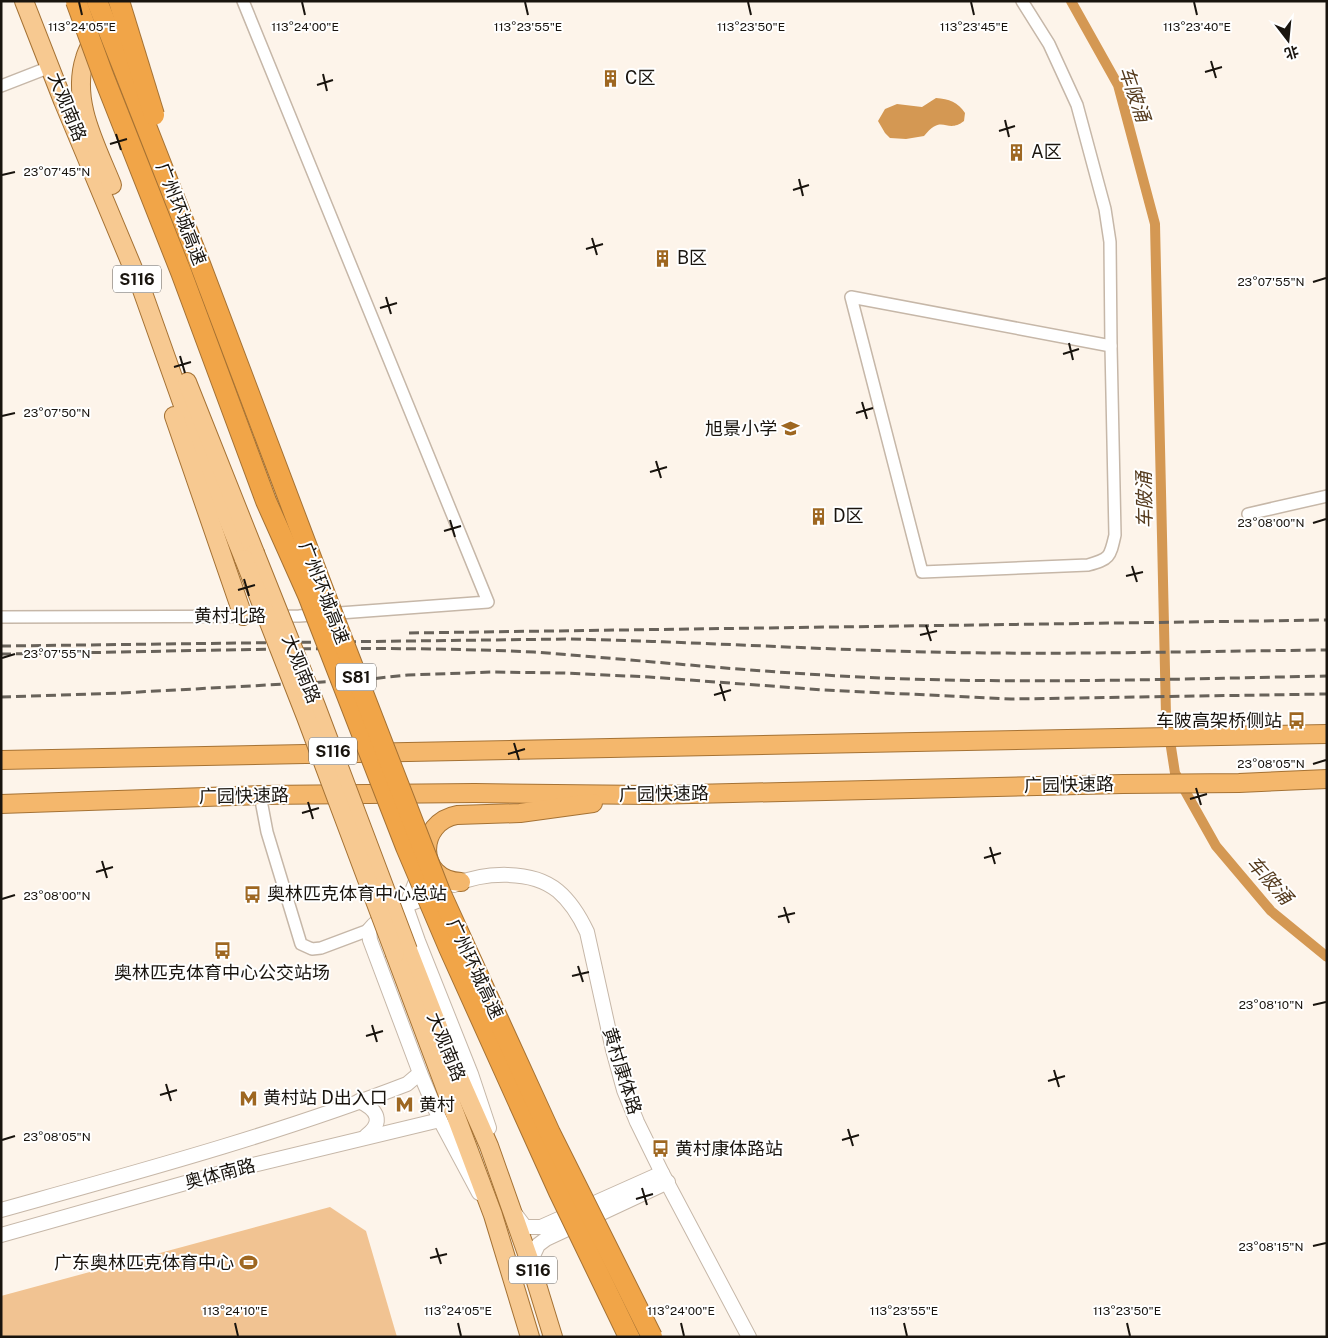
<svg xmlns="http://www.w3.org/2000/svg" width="1328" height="1338" font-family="'Public Sans','Noto Sans SC',sans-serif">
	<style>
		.green { fill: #f1c392 }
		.water { fill: #d49853 }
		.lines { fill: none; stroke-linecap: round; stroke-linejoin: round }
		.canal { stroke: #d49853; stroke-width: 10 }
		.minor-casing { stroke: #c6b7a8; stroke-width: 14 }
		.tertiary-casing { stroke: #c6b7a8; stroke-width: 16 }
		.primary-casing { stroke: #a57234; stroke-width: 20 }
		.trunk-casing { stroke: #a57234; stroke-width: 20 }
		.minor { stroke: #fff; stroke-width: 11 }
		.tertiary { stroke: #fff; stroke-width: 14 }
		.primary { stroke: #f7c991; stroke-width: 18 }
		.trunk { stroke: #f4b76c; stroke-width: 18 }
		.rail { stroke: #68625a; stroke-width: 3; stroke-dasharray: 10 5; stroke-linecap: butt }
		.primary-bridge-casing { stroke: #a57234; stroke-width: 20; stroke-linecap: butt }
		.motorway-bridge-casing { stroke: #a57234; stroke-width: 22; stroke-linecap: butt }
		.primary-bridge { stroke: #f7c991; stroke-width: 18 }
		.motorway-bridge { stroke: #f1a548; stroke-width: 20 }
		.ticks { fill: none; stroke: #19140e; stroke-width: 2 }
		.labels { text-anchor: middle; stroke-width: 4; stroke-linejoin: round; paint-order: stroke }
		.shield { fill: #fff; stroke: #5e5a56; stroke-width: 1 }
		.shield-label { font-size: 16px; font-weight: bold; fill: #19140e }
		.poi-label { font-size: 18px; fill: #19140e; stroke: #fff; text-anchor: start }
		.street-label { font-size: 18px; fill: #19140e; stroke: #fff }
		.water-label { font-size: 19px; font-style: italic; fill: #553b1e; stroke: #fff }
		.ticks-label { font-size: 12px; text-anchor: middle; fill: #19140e; stroke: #fff; stroke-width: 4; stroke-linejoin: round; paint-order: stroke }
	</style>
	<rect width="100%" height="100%" fill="#fdf4ea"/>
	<!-- green -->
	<polygon class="green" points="330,1207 366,1231 397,1337 1,1337 1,1296"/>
	<!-- water -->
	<path class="water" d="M936,98C949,99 958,102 965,113L964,121C946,135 943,112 924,136L906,139L890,138L885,133L878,121L885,109L897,104L922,107Z"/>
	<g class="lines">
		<!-- canal -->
		<polyline class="canal" points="1071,1 1118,85 1155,224 1166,715 1175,773 1216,846 1271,911 1327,957"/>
		<defs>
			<g id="minor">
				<polyline points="1022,1 1049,44 1077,105 1105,209 1110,242 1111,346"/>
				<polyline points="1,86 50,67"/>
				<path d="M851,297L1111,346L1115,535C1110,557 1110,559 1088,565L922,572Z"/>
				<polyline points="1248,514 1327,496"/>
				<polyline points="1,617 299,616 488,602 243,1"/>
				<polyline points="260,795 267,832 301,944 312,949 321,948 369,930"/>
			</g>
			<g id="tertiary">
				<polyline points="419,873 406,907 418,941 471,1074 489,1128"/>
				<path d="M454,885C483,872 532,869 558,891C571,902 580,917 587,932L613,1050L624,1090L637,1122L662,1173L749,1337"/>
				<path d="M434,894C412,904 384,911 369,930L370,940L420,1073L440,1120L479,1193"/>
				<path d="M359,1101C378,1110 384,1122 366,1136"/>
				<path d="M1,1210C137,1172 275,1135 407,1084L420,1073"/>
				<polyline points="516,1215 525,1227 541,1227 662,1173"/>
				<polyline points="1,1235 228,1171 440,1120"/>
				<polyline points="530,1262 538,1245 546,1239 668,1182"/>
			</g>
			<g id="primary">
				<polyline points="24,1 63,101 142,290 190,425 244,559"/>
				<path d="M95,36C92,43 87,50 85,58C71,101 96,145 112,185"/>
				<polyline points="187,382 255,553"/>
				<polyline points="174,416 243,616"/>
				<polyline points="408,950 449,1055 489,1146 530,1262 553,1337"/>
				<polyline points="395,954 493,1215 530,1337"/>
			</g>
			<g id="trunk">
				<polyline points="1,760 1327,734"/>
				<polyline points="1,804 260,795 475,793 650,795 1123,784 1239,783 1327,779"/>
				<path d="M461,882C416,880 417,822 457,815L520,813L593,803"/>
			</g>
		</defs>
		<!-- minor casing -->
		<use href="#minor" class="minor-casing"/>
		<!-- tertiary casing -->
		<use href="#tertiary" class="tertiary-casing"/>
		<!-- primary casing -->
		<use href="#primary" class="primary-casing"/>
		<!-- trunk casing -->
		<use href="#trunk" class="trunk-casing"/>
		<!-- minor -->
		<use href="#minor" class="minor"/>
		<!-- tertiary -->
		<use href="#tertiary" class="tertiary"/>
		<!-- primary -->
		<use href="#primary" class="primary"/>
		<!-- trunk -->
		<use href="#trunk" class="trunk"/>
		<!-- rail -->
		<g class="rail">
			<polyline points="409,633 1327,620"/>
			<path d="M1,646L570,639C711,642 852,652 992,653C1104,654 1215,651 1327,650"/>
			<path d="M1,654C179,652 357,644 534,652C649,661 765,673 880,678C1029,684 1178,679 1327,676"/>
			<polyline points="1,697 120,693 360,680 408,675 492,672 564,673 649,677 824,690 1011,699 1327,694"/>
		</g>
		<defs>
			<g id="primary-bridge">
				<polyline points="255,553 316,706 408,950"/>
				<polyline points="244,559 306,717 395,954"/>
			</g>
			<g id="motorway-bridge">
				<polyline points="76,1 103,75 181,272 266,501 308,595 406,847 449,948 559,1192 629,1337"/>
				<polyline points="97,1 197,256 327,600 440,892 550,1133 652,1337"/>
				<polyline points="119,1 154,115"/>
			</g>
		</defs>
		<!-- primary-bridge casing -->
		<use href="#primary-bridge" class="primary-bridge-casing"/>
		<!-- motorway-bridge casing -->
		<use href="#motorway-bridge" class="motorway-bridge-casing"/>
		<!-- primary-bridge -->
		<use href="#primary-bridge" class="primary-bridge"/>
		<!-- motorway-bridge -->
		<use href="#motorway-bridge" class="motorway-bridge"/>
	</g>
	<!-- ticks -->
	<path class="ticks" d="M79,2L82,15M302,2L305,15M525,2L528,15M748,2L751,15M971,2L974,15M1194,2L1197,15M1211,61L1216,78M1205,72L1222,67M323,74L327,91M317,85L333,80M1005,120L1009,137M999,131L1015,126M116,134L121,150M110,144L127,139M2,175L15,172M799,179L803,196M793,190L809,185M592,238L597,255M586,249L603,244M1313,282L1326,278M386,297L391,314M380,308L397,303M1069,343L1073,360M1063,354L1079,349M180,356L185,373M174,367L191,362M862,402L867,419M856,413L873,408M2,416L15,413M656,461L661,478M650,472L667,467M450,520L455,537M1313,523L1326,519M444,531L461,526M1132,566L1137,582M1126,576L1143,572M244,579L249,596M238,590L255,585M926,625L931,641M920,635L937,631M2,658L15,654M720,684L725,701M714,695L731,690M514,743L519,760M508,754L525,749M1313,764L1326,760M1196,788L1201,805M1190,799L1207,794M308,802L313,819M302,813L319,808M990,847L995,864M984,858L1001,853M102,861L107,878M96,872L113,867M2,899L15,895M784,907L789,923M778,917L795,913M578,966L583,982M572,976L589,972M1313,1005L1326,1002M372,1025L377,1042M366,1036L383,1031M1054,1070L1059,1087M1048,1081L1065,1076M166,1084L171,1101M160,1095L177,1090M848,1129L853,1146M2,1140L15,1136M842,1140L859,1135M642,1188L647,1205M636,1199L653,1194M1313,1246L1326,1243M436,1248L441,1264M430,1258L447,1254M235,1323L238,1336M458,1323L461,1336M681,1323L684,1336M904,1323L907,1336M1127,1323L1130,1336"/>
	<!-- icons -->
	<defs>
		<symbol id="building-bare" viewBox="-9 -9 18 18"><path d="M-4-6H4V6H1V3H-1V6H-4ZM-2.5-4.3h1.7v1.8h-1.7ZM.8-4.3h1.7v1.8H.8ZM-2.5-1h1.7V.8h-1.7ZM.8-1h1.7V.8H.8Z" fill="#9e6721" stroke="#fff" stroke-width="2.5" paint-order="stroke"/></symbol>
		<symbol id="school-bare" viewBox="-9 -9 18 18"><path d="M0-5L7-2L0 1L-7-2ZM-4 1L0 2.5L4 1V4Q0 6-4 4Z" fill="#9e6721" stroke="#fff" stroke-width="2.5" paint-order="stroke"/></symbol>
		<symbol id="bus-bare" viewBox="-9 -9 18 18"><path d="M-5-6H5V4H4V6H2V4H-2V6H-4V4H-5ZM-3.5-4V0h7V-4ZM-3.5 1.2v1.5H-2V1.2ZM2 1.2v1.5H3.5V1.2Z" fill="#9e6721" stroke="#fff" stroke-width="2.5" paint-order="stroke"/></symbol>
		<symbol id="metro-bare" viewBox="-9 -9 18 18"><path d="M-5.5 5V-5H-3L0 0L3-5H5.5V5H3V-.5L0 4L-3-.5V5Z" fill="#9e6721" stroke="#fff" stroke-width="2.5" paint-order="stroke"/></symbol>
		<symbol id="stadium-bare" viewBox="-9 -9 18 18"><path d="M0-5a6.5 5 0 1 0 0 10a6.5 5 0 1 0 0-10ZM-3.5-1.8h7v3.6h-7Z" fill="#9e6721" stroke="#fff" stroke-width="2.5" paint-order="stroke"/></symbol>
	</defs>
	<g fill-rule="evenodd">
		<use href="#building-bare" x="598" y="66" width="25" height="25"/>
		<use href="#building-bare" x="1004" y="140" width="25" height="25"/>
		<use href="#building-bare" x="650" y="246" width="25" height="25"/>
		<use href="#school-bare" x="778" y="416" width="25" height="25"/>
		<use href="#building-bare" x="806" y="504" width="25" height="25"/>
		<use href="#bus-bare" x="1284" y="708" width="25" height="25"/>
		<use href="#bus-bare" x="240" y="882" width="25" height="25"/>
		<use href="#bus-bare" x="210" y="938" width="25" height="25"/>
		<use href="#metro-bare" x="236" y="1086" width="25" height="25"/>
		<use href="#metro-bare" x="392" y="1092" width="25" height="25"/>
		<use href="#bus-bare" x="648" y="1136" width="25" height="25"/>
		<use href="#stadium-bare" x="236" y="1250" width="25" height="25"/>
	</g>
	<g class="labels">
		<!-- shield labels -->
		<g class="shield">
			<rect x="113" y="265.5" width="48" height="27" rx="4"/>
			<rect x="336" y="663.5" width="40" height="27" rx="4"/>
			<rect x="309" y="737.5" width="48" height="27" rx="4"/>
			<rect x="509" y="1256.5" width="48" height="27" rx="4"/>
		</g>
		<g class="shield-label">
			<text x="137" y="285">S116</text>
			<text x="356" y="683">S81</text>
			<text x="333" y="757">S116</text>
			<text x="533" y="1276">S116</text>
		</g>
		<!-- poi labels -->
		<g class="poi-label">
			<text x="625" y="84">C区</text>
			<text x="1031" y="158">A区</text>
			<text x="677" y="264">B区</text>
			<text x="777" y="435" text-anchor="end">旭景小学</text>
			<text x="833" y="522">D区</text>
			<text x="1282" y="727" text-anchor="end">车陂高架桥侧站</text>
			<text x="267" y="900">奥林匹克体育中心总站</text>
			<text x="222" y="979" text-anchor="middle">奥林匹克体育中心公交站场</text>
			<text x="263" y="1104">黄村站 D出入口</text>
			<text x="419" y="1111">黄村</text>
			<text x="675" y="1155">黄村康体路站</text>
			<text x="234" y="1269" text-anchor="end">广东奥林匹克体育中心</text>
		</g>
		<!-- street labels -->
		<g class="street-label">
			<text transform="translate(67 107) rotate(68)" y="6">大观南路</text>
			<text transform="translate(181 214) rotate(69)" y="6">广州环城高速</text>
			<text transform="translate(324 593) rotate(69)" y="6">广州环城高速</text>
			<text x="230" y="622">黄村北路</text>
			<text transform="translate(301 669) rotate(68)" y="6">大观南路</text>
			<text transform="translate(1069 785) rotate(-1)" y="6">广园快速路</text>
			<text transform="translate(664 794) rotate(-1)" y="6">广园快速路</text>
			<text transform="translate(244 796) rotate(-1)" y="6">广园快速路</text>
			<text transform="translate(475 969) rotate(65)" y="6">广州环城高速</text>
			<text transform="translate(446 1047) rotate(68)" y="6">大观南路</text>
			<text transform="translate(622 1071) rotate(73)" y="6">黄村康体路</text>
			<text transform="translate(220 1174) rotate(-15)" y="6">奥体南路</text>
		</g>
		<!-- water labels -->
		<g class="water-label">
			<text transform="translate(1135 94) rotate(71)" y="7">车陂涌</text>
			<text transform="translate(1144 500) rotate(-91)" y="7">车陂涌</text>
			<text transform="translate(1270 880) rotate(48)" y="7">车陂涌</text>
		</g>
	</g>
	<g class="ticks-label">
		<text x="82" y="31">113°24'05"E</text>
		<text x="305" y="31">113°24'00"E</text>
		<text x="528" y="31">113°23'55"E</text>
		<text x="751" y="31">113°23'50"E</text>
		<text x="974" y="31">113°23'45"E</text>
		<text x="1197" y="31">113°23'40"E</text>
		<text x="57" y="176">23°07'45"N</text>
		<text x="1271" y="286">23°07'55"N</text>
		<text x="57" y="417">23°07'50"N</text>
		<text x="1271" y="527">23°08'00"N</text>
		<text x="57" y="658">23°07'55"N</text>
		<text x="1271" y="768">23°08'05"N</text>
		<text x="57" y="900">23°08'00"N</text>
		<text x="1271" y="1009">23°08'10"N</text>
		<text x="57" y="1141">23°08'05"N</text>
		<text x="1271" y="1251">23°08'15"N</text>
		<text x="235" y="1315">113°24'10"E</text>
		<text x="458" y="1315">113°24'05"E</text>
		<text x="681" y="1315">113°24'00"E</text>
		<text x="904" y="1315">113°23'55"E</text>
		<text x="1127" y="1315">113°23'50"E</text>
	</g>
	<!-- border -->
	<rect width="1328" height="1338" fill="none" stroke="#19140e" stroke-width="5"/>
	<!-- north arrow -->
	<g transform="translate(1288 40) rotate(164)" stroke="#ffffff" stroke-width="4" paint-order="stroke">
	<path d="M0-4L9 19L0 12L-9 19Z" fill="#19140e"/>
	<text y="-8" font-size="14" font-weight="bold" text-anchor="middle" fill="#19140e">北</text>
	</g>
</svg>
